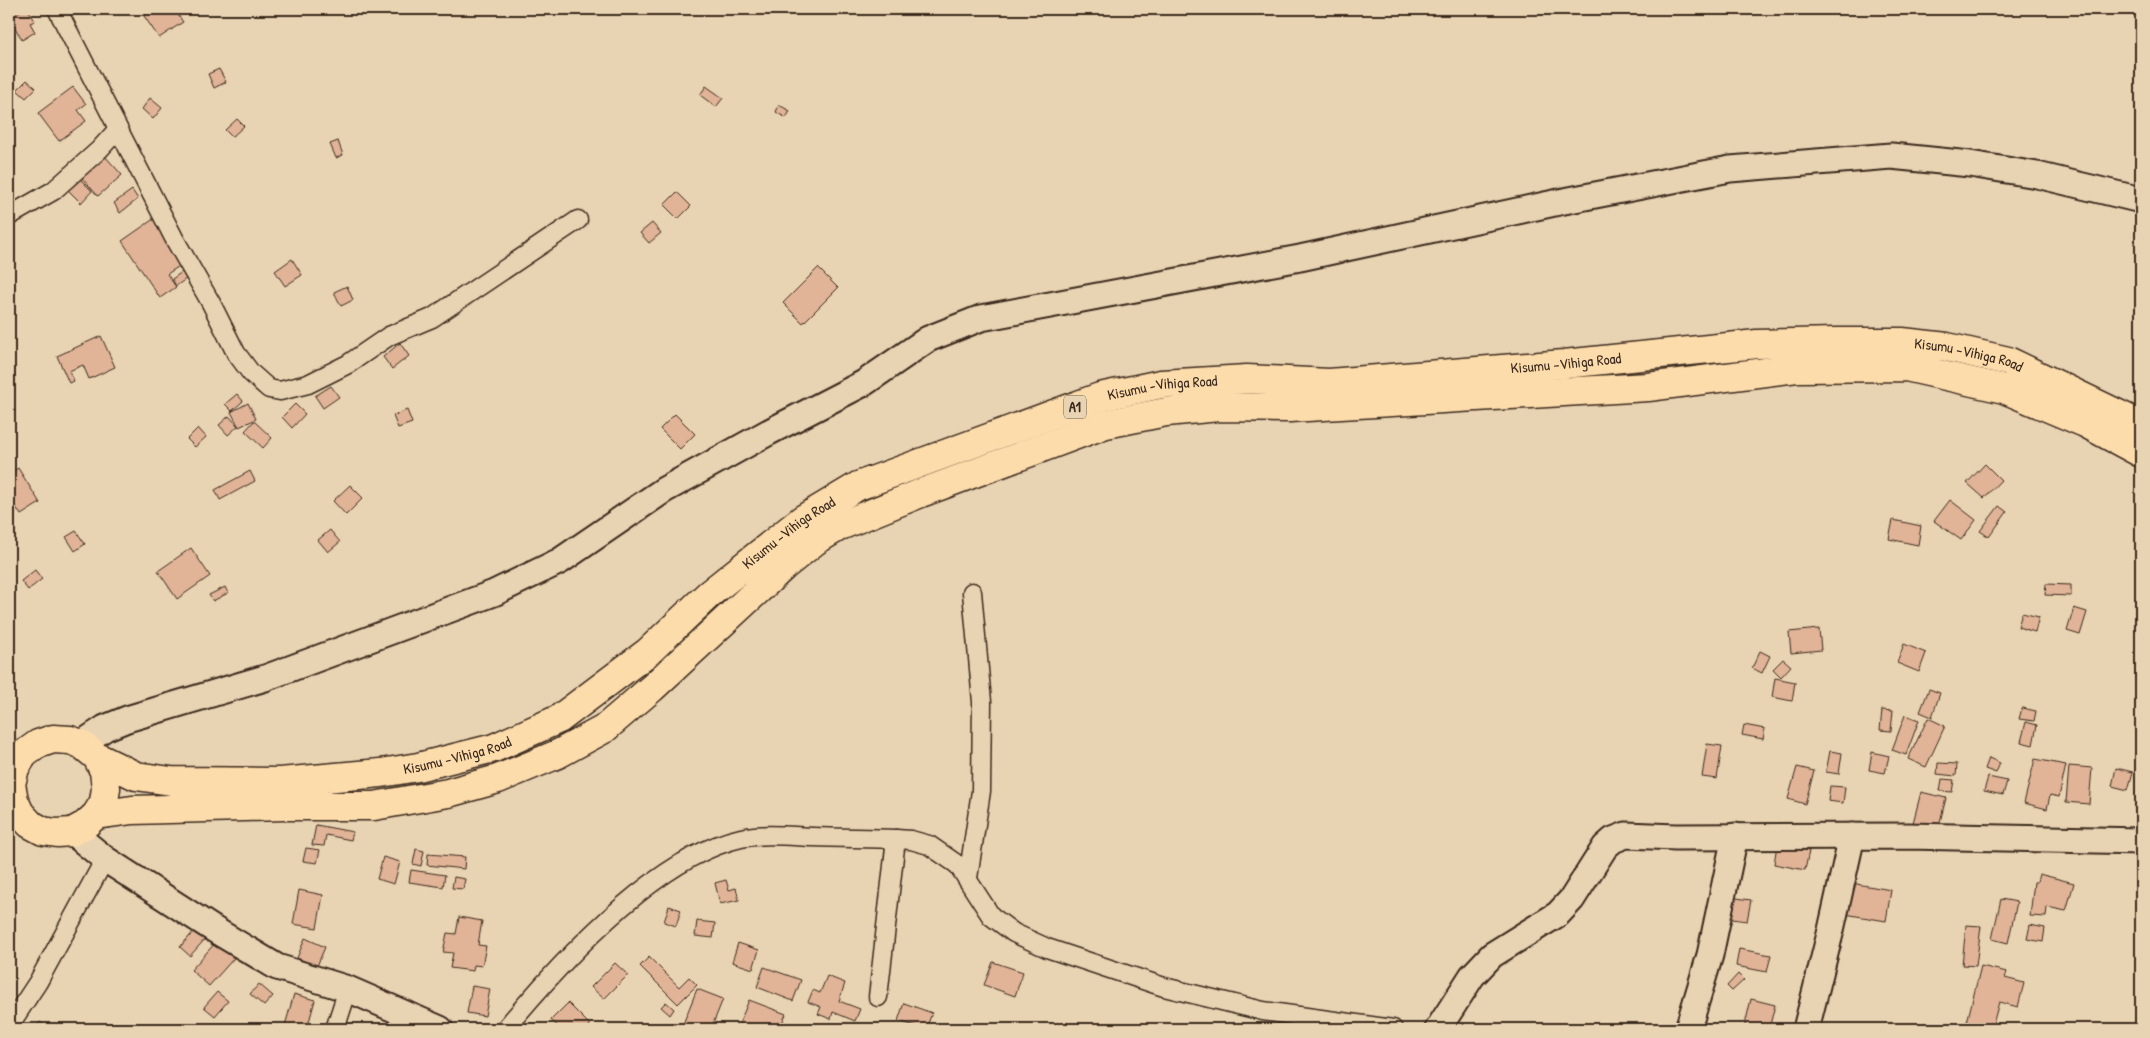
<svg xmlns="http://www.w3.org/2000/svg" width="2150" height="1038" font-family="'Patrick Hand',sans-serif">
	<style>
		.building { fill: #e1b397; stroke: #3b2a1e }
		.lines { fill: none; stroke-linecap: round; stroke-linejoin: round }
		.street-casing { stroke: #3b2a1e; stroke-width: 21 }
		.secondary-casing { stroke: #3b2a1e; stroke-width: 29 }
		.highway-casing { stroke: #3b2a1e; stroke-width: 31 }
		.street { stroke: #e8d3b2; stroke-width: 18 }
		.secondary { stroke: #e8d3b2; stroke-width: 25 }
		.highway { stroke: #fddcac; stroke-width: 28 }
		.labels { text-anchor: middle; stroke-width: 5; stroke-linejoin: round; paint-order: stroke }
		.shield { fill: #e8d3b2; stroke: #6f5d4a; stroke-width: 1 }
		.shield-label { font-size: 14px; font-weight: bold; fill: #3b2a1e }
		.street-label { font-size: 15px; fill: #3b2a1e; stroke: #e8d3b2 }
	</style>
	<rect width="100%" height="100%" fill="#e8d3b2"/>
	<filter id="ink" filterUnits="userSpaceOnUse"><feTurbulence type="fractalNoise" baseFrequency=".02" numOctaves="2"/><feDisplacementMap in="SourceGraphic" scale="10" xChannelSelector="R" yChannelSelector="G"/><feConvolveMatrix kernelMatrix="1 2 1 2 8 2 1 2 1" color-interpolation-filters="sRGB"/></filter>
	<g filter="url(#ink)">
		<!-- building -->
		<g class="building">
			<polygon points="24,9 28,9 35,21 30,23 35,32 22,40 9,17"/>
			<polygon points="155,9 174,9 183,22 159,38 144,16"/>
			<polygon points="219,69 226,82 214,88 208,74"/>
			<polygon points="27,80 36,88 26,98 17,90"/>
			<polygon points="706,86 723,98 716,107 700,95"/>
			<polygon points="73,87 86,104 78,110 86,121 59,141 38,113"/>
			<polygon points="150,98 162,108 153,119 142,109"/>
			<polygon points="779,105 790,111 786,118 776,112"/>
			<polygon points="237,119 244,126 232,137 225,130"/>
			<polygon points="338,141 343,155 336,158 330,144"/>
			<polygon points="104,155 122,175 98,196 80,176"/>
			<polygon points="78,177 92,191 81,203 67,189"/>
			<polygon points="132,190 138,199 120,213 114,203"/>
			<polygon points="677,192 691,206 678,219 664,205"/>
			<polygon points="155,218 184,263 167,274 176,287 160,298 122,241"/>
			<polygon points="652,223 661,233 649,243 640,233"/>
			<polygon points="292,259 302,275 285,286 275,271"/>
			<polygon points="818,268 838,288 803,323 783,303"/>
			<polygon points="185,270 190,276 176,286 172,279"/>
			<polygon points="347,286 353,300 341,306 334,292"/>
			<polygon points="101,336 115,367 89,379 83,365 69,371 74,381 69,383 57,356"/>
			<polygon points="400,343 409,356 392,369 383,357"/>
			<polygon points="331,386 339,397 323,408 315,396"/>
			<polygon points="237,394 243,401 232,411 225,404"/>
			<polygon points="248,403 256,419 239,427 231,412"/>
			<polygon points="295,404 305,414 292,428 282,417"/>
			<polygon points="407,410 412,423 398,428 393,416"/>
			<polygon points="675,414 695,434 680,449 660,429"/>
			<polygon points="229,416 238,426 228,435 219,425"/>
			<polygon points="254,421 272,438 263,448 245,431"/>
			<polygon points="198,428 206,437 195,447 187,439"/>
			<polygon points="1985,464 2001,480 1984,498 1967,483"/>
			<polygon points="18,468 40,503 21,515 15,506 9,510 9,474"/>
			<polygon points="250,471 255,481 220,500 215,490"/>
			<polygon points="350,485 363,498 346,515 333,501"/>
			<polygon points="1950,500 1976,520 1961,540 1934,521"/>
			<polygon points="1999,506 2007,512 1989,537 1980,531"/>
			<polygon points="1893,520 1921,526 1918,545 1889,539"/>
			<polygon points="330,530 340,542 328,552 318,540"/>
			<polygon points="76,531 85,544 75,551 66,537"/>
			<polygon points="191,548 210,576 177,599 158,571"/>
			<polygon points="35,570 42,579 28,590 21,581"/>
			<polygon points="2046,584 2071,585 2071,596 2045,595"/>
			<polygon points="225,587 228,593 213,601 209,595"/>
			<polygon points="2074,608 2087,612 2080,635 2067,631"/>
			<polygon points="2022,613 2039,617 2035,632 2018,627"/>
			<polygon points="1819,629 1821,650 1791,653 1789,632"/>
			<polygon points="1904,644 1926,653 1919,672 1897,663"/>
			<polygon points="1760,651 1770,656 1762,673 1752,668"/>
			<polygon points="1783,659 1791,666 1781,677 1773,669"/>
			<polygon points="1775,678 1795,682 1792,701 1772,697"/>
			<polygon points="1929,689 1940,693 1932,717 1920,712"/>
			<polygon points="2022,708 2036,711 2034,721 2019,719"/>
			<polygon points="1882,710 1893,711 1891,731 1880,730"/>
			<polygon points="1905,715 1919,720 1906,755 1892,750"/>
			<polygon points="1928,718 1945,726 1926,767 1908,759"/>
			<polygon points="2026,722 2037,725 2033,745 2021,742"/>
			<polygon points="1744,725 1765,729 1763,739 1742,735"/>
			<polygon points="1707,744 1722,746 1717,779 1702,777"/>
			<polygon points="1830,751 1842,753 1839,774 1826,772"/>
			<polygon points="1872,752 1889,756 1885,773 1869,770"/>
			<polygon points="1989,758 2000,763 1996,773 1985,769"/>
			<polygon points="2035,759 2066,765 2059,797 2050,795 2047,809 2024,803"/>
			<polygon points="1938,763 1957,764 1956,776 1937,774"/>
			<polygon points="2069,766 2092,768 2089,804 2066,802"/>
			<polygon points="1797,767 1814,771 1805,804 1788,799"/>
			<polygon points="2116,768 2133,772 2128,790 2112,786"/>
			<polygon points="1988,777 2007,781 2003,795 1984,791"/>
			<polygon points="1942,779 1954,780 1952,792 1940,791"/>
			<polygon points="1830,786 1845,787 1843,803 1828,801"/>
			<polygon points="1921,792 1946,798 1938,830 1913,823"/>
			<polygon points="316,825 353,832 351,840 326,835 324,846 312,845"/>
			<polygon points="1777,845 1809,851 1805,870 1774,864"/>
			<polygon points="306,848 320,850 317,863 303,861"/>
			<polygon points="416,849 424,851 421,866 413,864"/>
			<polygon points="428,854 465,857 464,869 427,865"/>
			<polygon points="383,857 400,862 394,884 377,879"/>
			<polygon points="411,870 445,875 443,887 409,882"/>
			<polygon points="2039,874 2074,883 2066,911 2047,907 2046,917 2030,916 2034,882 2037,882"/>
			<polygon points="454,877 465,879 463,889 452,888"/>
			<polygon points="726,880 729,890 736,888 739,900 720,904 715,883"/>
			<polygon points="1851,883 1891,890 1886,921 1845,914"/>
			<polygon points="299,890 323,895 317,928 293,924"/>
			<polygon points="1729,897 1751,900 1747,921 1725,918"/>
			<polygon points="2001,899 2017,902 2008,943 1992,939"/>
			<polygon points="669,906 681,910 676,926 664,922"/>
			<polygon points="459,917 482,921 478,945 486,946 482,966 474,965 473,971 450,968 453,953 443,952 447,933 456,934"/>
			<polygon points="697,921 715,923 713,938 695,936"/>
			<polygon points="1966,925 1981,926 1976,966 1962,965"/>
			<polygon points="2030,925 2045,928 2043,942 2027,939"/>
			<polygon points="196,929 206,938 190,956 180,947"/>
			<polygon points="305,938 325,947 317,966 297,958"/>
			<polygon points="216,942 234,958 209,986 191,970"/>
			<polygon points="738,943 759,950 753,969 732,962"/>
			<polygon points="1739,949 1771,955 1767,972 1736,966"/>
			<polygon points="649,957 679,987 689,977 697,985 678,1004 640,966"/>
			<polygon points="993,962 1023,972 1015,996 984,985"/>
			<polygon points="615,963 628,975 604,999 591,987"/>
			<polygon points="1981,966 2007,972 2005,978 2024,983 2018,1007 1999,1002 1992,1028 1967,1022"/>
			<polygon points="764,967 801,980 793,1001 757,987"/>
			<polygon points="1738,974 1744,980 1732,991 1727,986"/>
			<polygon points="827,976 845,983 839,1001 860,1009 855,1021 833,1012 831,1019 818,1014 821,1007 808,1002 813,990 820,993"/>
			<polygon points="259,984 273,996 264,1006 250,994"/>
			<polygon points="472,986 490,989 485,1016 467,1013"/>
			<polygon points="697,989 723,999 711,1029 696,1029 683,1024"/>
			<polygon points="217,992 228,1001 215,1016 204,1007"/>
			<polygon points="294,994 315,1000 307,1029 284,1029"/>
			<polygon points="1751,999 1775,1005 1769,1029 1744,1029"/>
			<polygon points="749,1000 786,1014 781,1025 790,1029 737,1029"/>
			<polygon points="666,1002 674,1009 670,1015 661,1007"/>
			<polygon points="568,1003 590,1025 586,1029 561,1029 551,1020"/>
			<polygon points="904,1003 932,1013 926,1029 898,1021"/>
			<polygon points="40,1022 49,1029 33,1029"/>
			<polygon points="671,1023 677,1029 665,1029"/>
		</g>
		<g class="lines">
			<defs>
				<g id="street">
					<polyline points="57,9 175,240 211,303 236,353 251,373 269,389 280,391 308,384 348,364 389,336 432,318 578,220"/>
					<polyline points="9,216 53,191 99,150 118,129"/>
					<polyline points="968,878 981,791 982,702 972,592"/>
					<polyline points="878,997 896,839"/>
					<polyline points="9,1026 38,982 105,859"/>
					<polyline points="335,1029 348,989"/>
					<path d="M505,1029C559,964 656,857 741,838C764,833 789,836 813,837C840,838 868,838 896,839L911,840L929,845L958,865L991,916L1014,933L1047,948L1164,987L1263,1011L1393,1029"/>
				</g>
				<g id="secondary">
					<polyline points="81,744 105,728 127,719 265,678 494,593 560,561 664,490 769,432 864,383 928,339 981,318 1300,258 1559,202 1730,169 1891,156 1970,164 2037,175 2141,200"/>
					<polyline points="72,832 105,859 215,930 277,967 348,989 440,1029"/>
					<polyline points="1438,1029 1472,976 1492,955 1558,914 1572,899 1605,847 1613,840 1626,835 1676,837 1907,836 2141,841"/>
					<polyline points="1688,1029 1710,955 1735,836"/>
					<polyline points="1806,1029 1831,930 1852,836"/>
				</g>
				<g id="highway">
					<path id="s1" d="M97,757L104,771L106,788L104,802L96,815L85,825L72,832L57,833L43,831L30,824L20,813L14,800L11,784L15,768L24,754L38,744L53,739L70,740L81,744L97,757L136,776L171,781L280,782L381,773L418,767L494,748L559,719L648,652L709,594L803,519L858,486L1100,397L1161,384L1247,379L1329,383L1564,364L1757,344L1836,342H1902L1947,347L2008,361L2141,425"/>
					<polyline points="96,815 132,810 284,806 374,806 448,793 498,779 558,754 604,729 652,688 784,566 815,541 840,526 921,493 1106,424 1166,412 1219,407 1290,408 1648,387 1797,368 1906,367 2004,389 2085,423 2141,453"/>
				</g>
			</defs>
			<!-- street casing -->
			<use href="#street" class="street-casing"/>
			<!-- secondary casing -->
			<use href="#secondary" class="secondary-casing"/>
			<!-- highway casing -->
			<use href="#highway" class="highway-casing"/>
			<!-- street -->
			<use href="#street" class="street"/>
			<!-- secondary -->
			<use href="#secondary" class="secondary"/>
			<!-- highway -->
			<use href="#highway" class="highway"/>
		</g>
	</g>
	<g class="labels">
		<!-- shield labels -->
		<rect class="shield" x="1064" y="395.5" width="22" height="23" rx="4"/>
		<g class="shield-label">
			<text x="1075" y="412">A1</text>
		</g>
		<!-- street labels -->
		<g class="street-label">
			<text dy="5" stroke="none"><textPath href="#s1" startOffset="2284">Kisumu -Vihiga Road</textPath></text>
			<text dy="5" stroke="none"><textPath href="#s1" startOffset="1879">Kisumu -Vihiga Road</textPath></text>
			<text dy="5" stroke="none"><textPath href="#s1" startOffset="1474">Kisumu -Vihiga Road</textPath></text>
			<text dy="5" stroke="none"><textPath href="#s1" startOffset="1069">Kisumu -Vihiga Road</textPath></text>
			<text dy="5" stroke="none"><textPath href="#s1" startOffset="664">Kisumu -Vihiga Road</textPath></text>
		</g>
	</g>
	<!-- margin -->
	<rect width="2150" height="1038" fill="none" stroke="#e8d3b2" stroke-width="30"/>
	<rect x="15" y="15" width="2120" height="1008" fill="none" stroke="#3b2a1e" stroke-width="2" filter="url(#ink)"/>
</svg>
